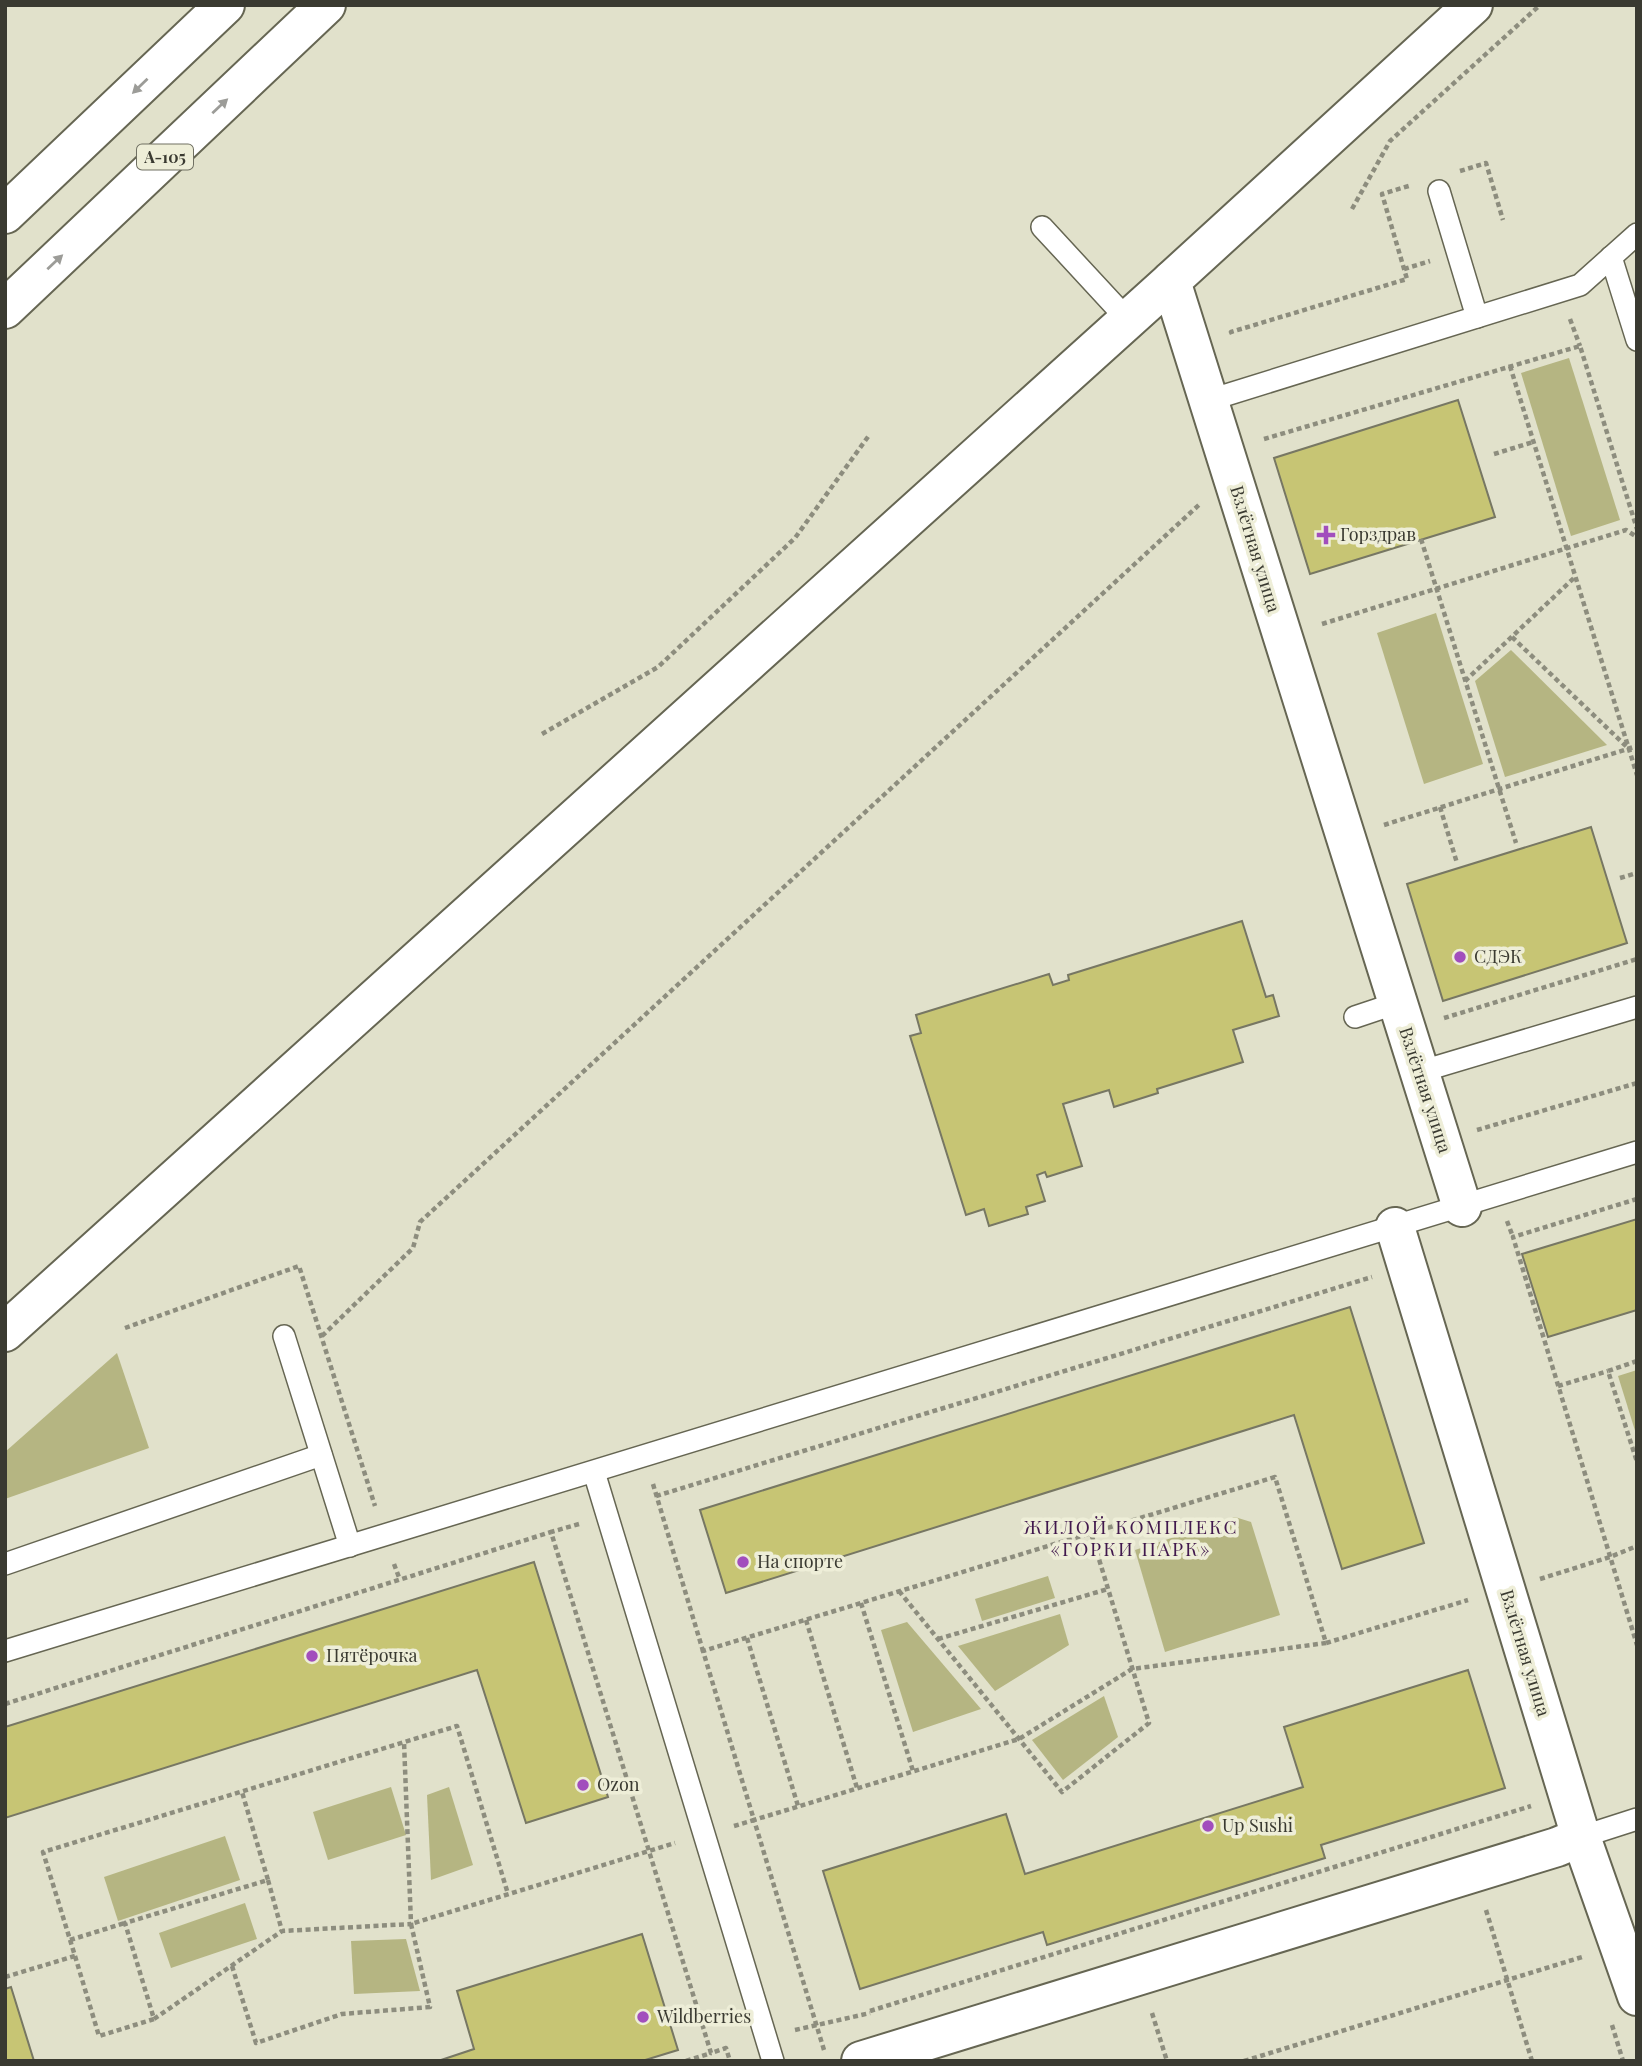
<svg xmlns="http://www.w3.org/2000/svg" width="1642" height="2066" font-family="'Playfair Display',serif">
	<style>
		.green { fill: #b5b582 }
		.building { fill: #c7c574; stroke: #777763; stroke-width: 2 }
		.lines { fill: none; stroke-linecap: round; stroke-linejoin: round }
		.service-casing { stroke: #666653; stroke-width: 24 }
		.minor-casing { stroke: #666653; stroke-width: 42 }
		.trunk-casing { stroke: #666653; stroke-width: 42 }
		.path { stroke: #8d8d7e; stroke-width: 4.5; stroke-dasharray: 5 3.5; stroke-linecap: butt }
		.service { stroke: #fff; stroke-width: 21 }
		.minor { stroke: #fff; stroke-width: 38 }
		.trunk { stroke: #fff; stroke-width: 38 }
		.oneway { fill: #9c9c98 }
		.poi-dot { fill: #a24ebd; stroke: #eeeed8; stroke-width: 2.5 }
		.labels { text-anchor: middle; stroke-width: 7; stroke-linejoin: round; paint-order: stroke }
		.shield { fill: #eeeed8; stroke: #707063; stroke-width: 2 }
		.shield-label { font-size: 16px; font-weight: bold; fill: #3a3a31 }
		.poi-label { font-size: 18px; fill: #3a3a31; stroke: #eeeed8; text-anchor: start }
		.street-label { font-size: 18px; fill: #3a3a31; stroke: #eeeed8 }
		.neighbourhood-label { font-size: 19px; letter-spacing: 2px; fill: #41184d; stroke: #eeeed8 }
	</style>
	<rect width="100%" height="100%" fill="#e1e1cb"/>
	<!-- green -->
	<g class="green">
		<polygon points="1569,358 1620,520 1571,536 1521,373"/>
		<polygon points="1436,613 1483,764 1424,784 1377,633"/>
		<polygon points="1511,650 1607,745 1505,777 1475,681"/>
		<polygon points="117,1353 149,1448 5,1499 5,1452"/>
		<polygon points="1637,1370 1637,1437 1618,1376"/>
		<polygon points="1235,1517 1251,1522 1280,1615 1165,1652 1135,1550"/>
		<polygon points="1048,1576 1055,1598 982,1621 975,1599"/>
		<polygon points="1060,1614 1069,1645 995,1691 958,1646"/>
		<polygon points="907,1622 981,1709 913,1732 881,1630"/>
		<polygon points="1104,1696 1118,1737 1063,1780 1032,1740"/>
		<polygon points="391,1787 406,1835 328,1860 313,1812"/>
		<polygon points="449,1787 473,1865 431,1880 427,1795"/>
		<polygon points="225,1836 240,1880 118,1921 104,1877"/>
		<polygon points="245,1903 257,1939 171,1968 159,1933"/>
		<polygon points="406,1939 420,1991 354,1994 351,1941"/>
	</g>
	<!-- building -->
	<g class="building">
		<polygon points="1458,400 1495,517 1310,574 1274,458"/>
		<polygon points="1591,827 1627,943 1443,1001 1407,884"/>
		<polygon points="1242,921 1266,997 1273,995 1279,1016 1233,1030 1243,1062 1157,1089 1158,1093 1114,1107 1109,1090 1063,1104 1082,1166 1047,1177 1045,1172 1037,1175 1045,1201 1026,1207 1028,1214 989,1226 984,1209 966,1215 910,1036 921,1033 916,1015 1049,974 1053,985 1069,980 1068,975"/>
		<polygon points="1637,1219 1637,1310 1548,1337 1522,1254"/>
		<polygon points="1350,1307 1424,1543 1342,1569 1294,1415 726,1593 700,1510"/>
		<polygon points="534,1562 608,1797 526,1823 477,1670 5,1818 5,1727"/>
		<polygon points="1468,1670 1505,1788 1321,1845 1325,1858 1047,1945 1043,1932 860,1989 823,1871 1006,1814 1025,1874 1303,1787 1284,1727"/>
		<polygon points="642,1934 678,2050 642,2061 438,2061 474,2049 457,1991"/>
		<polygon points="11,1987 34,2061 5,2061 5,1989"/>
	</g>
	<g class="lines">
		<defs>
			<g id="service">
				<polyline points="1439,191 1477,317"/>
				<polyline points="1042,227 1128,320"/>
				<polyline points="1611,257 1637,340"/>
				<polyline points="1210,400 1580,285 1637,234"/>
				<polyline points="1355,1017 1397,1003"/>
				<polyline points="1419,1072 1637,1007"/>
				<polyline points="284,1336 350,1546"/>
				<polyline points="594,1472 773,2061"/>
				<polyline points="5,1564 321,1455"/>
				<polyline points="5,1651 1637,1152"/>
				<polyline points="1581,1837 1637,1819"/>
			</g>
			<g id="minor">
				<polyline points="1462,1207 1171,281 1473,5"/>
				<polyline points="1395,1227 1581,1837 1637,1996"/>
				<polyline points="5,1332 1171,281"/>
				<polyline points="861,2061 1557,1847 1581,1837"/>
			</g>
			<g id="trunk">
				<polyline points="5,214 225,5"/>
				<polyline points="5,309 326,5"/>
			</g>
		</defs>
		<!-- service casing -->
		<use href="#service" class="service-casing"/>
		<!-- minor casing -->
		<use href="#minor" class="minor-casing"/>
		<!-- trunk casing -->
		<use href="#trunk" class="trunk-casing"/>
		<!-- path -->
		<g class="path">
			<polyline points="1460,171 1486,163 1503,220"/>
			<polyline points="1352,209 1390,141 1540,5"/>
			<polyline points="1404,269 1430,261"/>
			<polyline points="1570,319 1580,346"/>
			<polyline points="1232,334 1231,332 1407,279 1382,194 1412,185"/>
			<polyline points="1510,366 1637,775"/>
			<polyline points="1264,439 1580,346 1637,529"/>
			<polyline points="1494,454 1533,442"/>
			<polyline points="1421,539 1516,843"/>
			<polyline points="1322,624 1626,530 1637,537"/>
			<polyline points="1512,637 1628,748"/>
			<polyline points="1465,681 1575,577"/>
			<polyline points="542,734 658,667 795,538 870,434"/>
			<polyline points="1440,807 1457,863"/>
			<polyline points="1384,825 1637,746"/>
			<polyline points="1620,878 1637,873"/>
			<polyline points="1444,1018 1637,959"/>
			<polyline points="1477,1130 1637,1083"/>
			<polyline points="1637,1199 1513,1237 1637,1645"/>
			<polyline points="1507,1221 1513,1237"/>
			<polyline points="125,1328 299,1266 375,1506"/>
			<polyline points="322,1336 413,1248 420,1222 1201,503"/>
			<polyline points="1637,1361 1608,1371 1637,1462"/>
			<polyline points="1558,1386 1608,1371"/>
			<polyline points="653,1484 703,1651"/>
			<polyline points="656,1496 1372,1277"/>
			<polyline points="579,1524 551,1532 711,2053 726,2048 730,2061"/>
			<polyline points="394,1564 400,1580"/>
			<polyline points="1540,1579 1610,1557 1637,1546"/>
			<polyline points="899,1591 1062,1792 1149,1723 1091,1533"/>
			<polyline points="861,1603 913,1771"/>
			<polyline points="806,1620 857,1788"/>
			<polyline points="747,1638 798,1806"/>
			<polyline points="938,1639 1108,1589"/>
			<polyline points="5,1704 551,1532"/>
			<polyline points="734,1826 754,1820 703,1651 1275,1477 1326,1643 1468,1600"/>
			<polyline points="268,1880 282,1931 411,1924 404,1742"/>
			<polyline points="1486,1910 1532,2061"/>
			<polyline points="70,1940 125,1923"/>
			<polyline points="75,1956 99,2036 154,2019 125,1923 268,1880 242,1792"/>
			<polyline points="232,1966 256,2043 342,2014 430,2007 411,1924 675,1843"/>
			<polyline points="5,1977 75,1956 43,1852 457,1726 508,1894"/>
			<polyline points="870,2011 1531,1806"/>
			<polyline points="1152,2013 1167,2061"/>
			<polyline points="154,2019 282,1931"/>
			<polyline points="1612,2025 1623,2061"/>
			<polyline points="795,2030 870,2013"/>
			<polyline points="824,2050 754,1820 1019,1739 1132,1669 1326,1643"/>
			<polyline points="686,2061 711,2053"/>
			<polyline points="1244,2061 1582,1957"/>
		</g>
		<!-- service -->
		<use href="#service" class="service"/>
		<!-- minor -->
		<use href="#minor" class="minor"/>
		<!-- trunk -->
		<use href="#trunk" class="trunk"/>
	</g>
	<!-- one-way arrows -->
	<defs><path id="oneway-solid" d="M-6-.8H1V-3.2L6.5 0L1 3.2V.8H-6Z" transform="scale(1.75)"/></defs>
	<g class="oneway">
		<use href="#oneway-solid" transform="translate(140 86) rotate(136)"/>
		<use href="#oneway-solid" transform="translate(220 106) rotate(-43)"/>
		<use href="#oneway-solid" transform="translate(55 262) rotate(-43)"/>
	</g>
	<!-- markers -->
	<g class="poi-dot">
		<path d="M1322.5 524.5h7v7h7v7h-7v7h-7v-7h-7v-7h7z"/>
		<circle cx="1460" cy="957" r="7"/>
		<circle cx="743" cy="1562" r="7"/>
		<circle cx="312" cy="1656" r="7"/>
		<circle cx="583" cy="1785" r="7"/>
		<circle cx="1208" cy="1826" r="7"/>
		<circle cx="643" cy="2017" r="7"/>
	</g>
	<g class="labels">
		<!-- shield labels -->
		<rect class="shield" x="137" y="144.5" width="56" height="25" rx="5"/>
		<g class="shield-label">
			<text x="165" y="163">А-105</text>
		</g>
		<!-- poi labels -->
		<g class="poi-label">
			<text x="1340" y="541">Горздрав</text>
			<text x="1474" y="963">СДЭК</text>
			<text x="757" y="1568">На спорте</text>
			<text x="326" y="1662">Пятёрочка</text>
			<text x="597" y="1791">Ozon</text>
			<text x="1222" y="1832">Up Sushi</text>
			<text x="657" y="2023">Wildberries</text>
		</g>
		<!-- street labels -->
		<g class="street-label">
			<text transform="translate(1255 549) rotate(73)" y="6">Взлётная улица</text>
			<text transform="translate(1425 1090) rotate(72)" y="6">Взлётная улица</text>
			<text transform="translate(1525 1653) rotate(73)" y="6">Взлётная улица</text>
		</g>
		<!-- neighbourhood labels -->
		<g class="neighbourhood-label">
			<text x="1131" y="1534">ЖИЛОЙ КОМПЛЕКС<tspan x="1131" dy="22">«ГОРКИ ПАРК»</tspan></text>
		</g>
	</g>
	<!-- border -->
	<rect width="1642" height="2066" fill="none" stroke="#3a3a31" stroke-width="14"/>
</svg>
